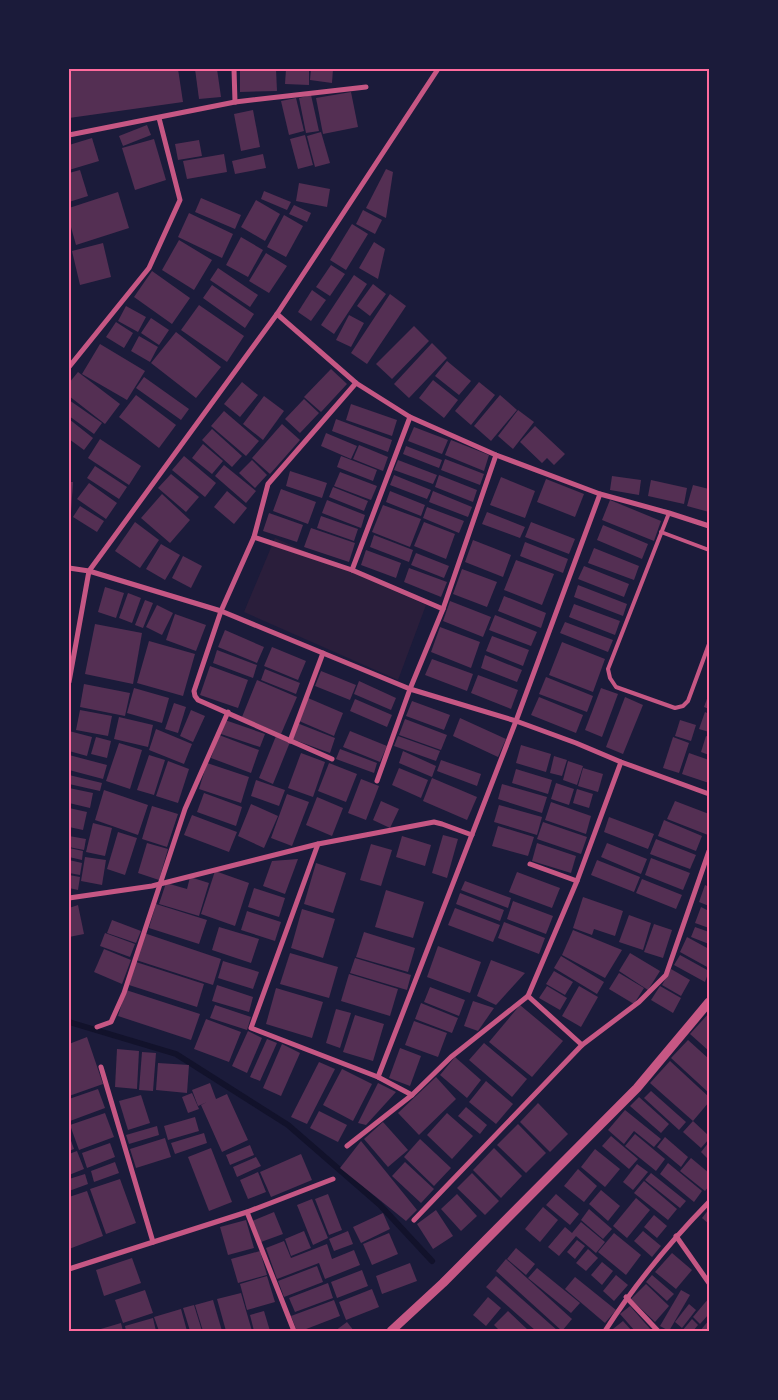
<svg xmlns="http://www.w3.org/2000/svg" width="778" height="1400" font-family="'Noto Sans',sans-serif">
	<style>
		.green { fill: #2a1e3b }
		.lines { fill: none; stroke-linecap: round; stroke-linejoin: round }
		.stream { stroke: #12122b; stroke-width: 6 }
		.building { fill: #542f53 }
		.service { stroke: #c65784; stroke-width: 4 }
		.minor { stroke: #c65784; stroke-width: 5 }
		.tertiary { stroke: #c65784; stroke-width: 9 }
		.neatline { fill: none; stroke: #ff6b9d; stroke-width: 2 }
	</style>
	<rect width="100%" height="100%" fill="#1b1b3a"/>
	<!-- green -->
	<polygon class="green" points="275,538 426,605 398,680 244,612"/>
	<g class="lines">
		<!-- stream -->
		<polyline class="stream" points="69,1022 176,1054 288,1125 380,1205 432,1261"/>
	</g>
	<!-- building -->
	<g class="building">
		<polygon points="69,69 178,69 183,102 69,118"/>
		<polygon points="195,69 217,69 221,97 199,99"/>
		<polygon points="240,69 276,69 277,91 240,92"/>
		<polygon points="286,69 309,69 309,85 285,84"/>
		<polygon points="311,69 333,69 332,83 310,80"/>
		<polygon points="351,92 358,127 323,134 316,98"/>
		<polygon points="311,95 319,131 306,133 299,98"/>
		<polygon points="296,98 304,131 289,135 281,101"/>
		<polygon points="253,110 260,147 241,151 234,114"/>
		<polygon points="147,125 151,135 123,146 119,136"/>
		<polygon points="321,132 330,163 315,167 307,136"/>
		<polygon points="305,135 313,165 298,169 290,139"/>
		<polygon points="92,138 99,161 69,170 69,145"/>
		<polygon points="154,139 166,180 135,190 122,148"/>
		<polygon points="199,140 202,156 178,160 175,144"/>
		<polygon points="224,154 227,172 187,179 183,161"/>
		<polygon points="263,154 266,168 235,174 232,161"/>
		<polygon points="386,169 393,172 386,218 366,208"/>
		<polygon points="80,170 88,196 69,202 69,173"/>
		<polygon points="299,183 330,189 327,207 296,201"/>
		<polygon points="264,191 291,202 287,210 261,199"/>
		<polygon points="118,192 129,228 76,245 69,220 69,208"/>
		<polygon points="201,198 241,215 235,229 195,212"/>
		<polygon points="256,200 280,214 265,241 241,227"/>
		<polygon points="294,205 311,213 307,222 289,214"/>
		<polygon points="363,210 382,220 375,234 356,224"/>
		<polygon points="189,213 233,234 222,258 178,237"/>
		<polygon points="284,215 303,226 286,257 267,247"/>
		<polygon points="352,224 368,234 346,270 330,260"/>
		<polygon points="241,237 263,250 248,277 226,265"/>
		<polygon points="179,240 212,260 194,290 162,270"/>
		<polygon points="374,242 385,249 378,279 359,268"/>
		<polygon points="103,243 111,277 80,285 72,251"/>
		<polygon points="266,253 287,266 269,293 249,281"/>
		<polygon points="331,265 345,274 330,296 316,287"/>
		<polygon points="218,268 258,295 250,307 210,280"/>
		<polygon points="152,271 190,298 172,324 134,297"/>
		<polygon points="354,275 367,284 334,334 321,325"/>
		<polygon points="373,284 386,294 370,316 357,306"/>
		<polygon points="212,285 254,314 245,328 203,298"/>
		<polygon points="312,290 326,300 311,321 298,312"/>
		<polygon points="390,294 406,306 367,364 351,353"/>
		<polygon points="199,305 244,336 227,362 181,330"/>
		<polygon points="126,306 146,317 138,332 118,321"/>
		<polygon points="349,315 364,323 351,347 336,340"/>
		<polygon points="151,318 169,330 159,345 141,333"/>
		<polygon points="116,322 133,333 124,348 106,337"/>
		<polygon points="414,326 429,341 392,379 376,364"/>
		<polygon points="176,332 221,367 196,398 151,363"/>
		<polygon points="139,336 158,347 150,362 131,351"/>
		<polygon points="432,343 447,358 409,398 394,384"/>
		<polygon points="100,344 145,371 127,400 82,374"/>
		<polygon points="447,361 471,381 459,395 435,376"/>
		<polygon points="331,369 347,384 321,412 304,397"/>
		<polygon points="78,372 120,404 105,424 69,396 69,383"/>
		<polygon points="144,377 189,409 181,420 136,388"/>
		<polygon points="433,380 458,400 444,418 419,398"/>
		<polygon points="242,382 258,395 240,417 224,404"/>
		<polygon points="479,382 495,395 471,425 455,411"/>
		<polygon points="136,395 176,425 159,448 119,417"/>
		<polygon points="500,395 517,410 491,441 474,426"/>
		<polygon points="264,396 284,411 263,440 243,424"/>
		<polygon points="304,399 319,413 300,433 285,419"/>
		<polygon points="69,400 102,423 94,434 69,416"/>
		<polygon points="351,404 397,420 392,436 346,420"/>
		<polygon points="518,410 534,422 513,449 498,436"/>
		<polygon points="224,411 259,441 246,456 211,426"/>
		<polygon points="69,419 93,438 84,450 69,439"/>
		<polygon points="336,419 392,440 388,452 332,431"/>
		<polygon points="282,424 300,440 270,474 252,458"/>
		<polygon points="535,426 565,454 554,465 547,458 542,463 520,442"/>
		<polygon points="414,427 448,440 442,454 408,441"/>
		<polygon points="212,429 242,456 232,467 202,440"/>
		<polygon points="326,433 357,446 351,459 321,446"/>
		<polygon points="100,439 141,466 129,485 88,458"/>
		<polygon points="451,440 489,455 484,471 445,455"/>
		<polygon points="203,444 223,461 212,474 192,458"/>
		<polygon points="359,445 388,457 383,471 353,459"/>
		<polygon points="406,446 442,460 439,468 403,454"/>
		<polygon points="184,456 216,483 205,497 172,470"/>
		<polygon points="341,456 377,470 373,481 337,467"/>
		<polygon points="445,459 484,474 480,485 441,470"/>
		<polygon points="252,460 267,475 255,488 239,473"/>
		<polygon points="398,460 437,475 433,484 394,470"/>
		<polygon points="224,465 256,491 246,503 215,476"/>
		<polygon points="95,466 127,487 119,499 87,478"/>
		<polygon points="290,471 327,483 322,498 286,486"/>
		<polygon points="340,472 377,486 371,500 334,486"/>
		<polygon points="171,474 199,497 186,512 158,488"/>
		<polygon points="394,475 431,490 427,499 390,485"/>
		<polygon points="439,475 477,490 473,502 435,487"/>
		<polygon points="612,476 641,480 639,495 610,490"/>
		<polygon points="501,477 535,491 525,518 490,505"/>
		<polygon points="546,479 584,494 575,517 537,502"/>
		<polygon points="651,480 687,488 684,504 648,496"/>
		<polygon points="69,482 73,482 70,528 69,528"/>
		<polygon points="89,483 117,503 106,519 77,499"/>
		<polygon points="693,485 709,489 709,512 687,506"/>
		<polygon points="333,487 368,501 364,511 329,497"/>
		<polygon points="281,489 316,502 308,524 273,511"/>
		<polygon points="227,491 247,508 234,524 214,507"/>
		<polygon points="390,491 425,505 421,516 386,502"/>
		<polygon points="433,491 472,507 468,517 429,502"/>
		<polygon points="162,494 190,520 170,543 141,518"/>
		<polygon points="327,500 365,515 361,528 322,513"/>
		<polygon points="610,500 661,521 654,541 602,520"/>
		<polygon points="383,505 421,519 410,547 372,532"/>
		<polygon points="80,506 104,521 97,532 73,517"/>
		<polygon points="427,507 464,521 459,533 423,518"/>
		<polygon points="487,512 525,527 520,538 482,524"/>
		<polygon points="269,513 303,525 297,542 263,531"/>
		<polygon points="321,516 358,529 354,541 317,528"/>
		<polygon points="135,522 159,540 140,568 115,551"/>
		<polygon points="424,522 455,534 446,559 414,546"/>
		<polygon points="531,522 575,539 569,554 525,537"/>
		<polygon points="603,525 648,544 642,559 597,540"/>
		<polygon points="311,528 355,543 349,562 304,547"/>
		<polygon points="374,535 413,550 409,562 370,547"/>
		<polygon points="473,540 511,555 503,577 465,562"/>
		<polygon points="525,542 568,559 563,573 520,556"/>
		<polygon points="161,544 180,555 165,580 146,569"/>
		<polygon points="594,548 639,566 634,580 588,563"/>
		<polygon points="366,550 401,563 396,578 361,565"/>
		<polygon points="416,553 449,566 444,578 411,565"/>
		<polygon points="183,556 202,566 191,588 172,578"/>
		<polygon points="516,560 554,574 542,605 504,590"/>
		<polygon points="584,566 629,584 624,597 578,579"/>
		<polygon points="409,568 447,582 441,597 404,582"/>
		<polygon points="462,569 497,582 487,607 453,594"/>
		<polygon points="578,585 627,604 623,616 574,597"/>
		<polygon points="105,587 124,593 116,618 98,612"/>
		<polygon points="128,593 141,598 132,623 119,618"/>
		<polygon points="504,596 546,613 541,628 498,611"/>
		<polygon points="145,600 153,603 143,628 135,625"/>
		<polygon points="450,601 491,617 483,637 443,621"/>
		<polygon points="574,604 620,621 615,635 569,617"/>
		<polygon points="157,605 173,613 162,635 146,627"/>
		<polygon points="175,614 206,625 196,651 166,640"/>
		<polygon points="495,615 537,632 531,646 489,630"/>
		<polygon points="565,622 613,640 608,652 560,633"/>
		<polygon points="95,624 142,633 133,684 85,674"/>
		<polygon points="440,627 480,642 471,668 431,652"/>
		<polygon points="225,630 264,647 257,663 218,647"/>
		<polygon points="492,636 529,650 523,666 486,651"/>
		<polygon points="149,641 195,654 183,696 137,683"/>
		<polygon points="562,642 605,659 593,692 549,675"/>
		<polygon points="272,647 306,661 298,680 264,666"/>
		<polygon points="217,650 257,665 253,678 213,663"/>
		<polygon points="485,655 522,670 517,682 481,668"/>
		<polygon points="432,659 473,674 467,691 425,675"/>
		<polygon points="210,666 248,680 238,708 200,695"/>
		<polygon points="265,669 300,683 296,694 261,680"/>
		<polygon points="321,671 356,685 350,700 315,686"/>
		<polygon points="478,675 518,690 511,709 471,693"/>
		<polygon points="546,677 593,696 587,712 539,694"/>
		<polygon points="257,680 297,697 281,734 242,717"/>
		<polygon points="359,681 396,698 391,710 354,694"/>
		<polygon points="84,684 130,693 125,716 80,707"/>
		<polygon points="134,688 169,698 162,723 127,713"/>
		<polygon points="601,688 618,694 602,737 585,730"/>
		<polygon points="708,696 709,696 709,709 704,707"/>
		<polygon points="539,697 583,715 576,733 531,715"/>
		<polygon points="625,697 643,705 623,754 606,747"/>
		<polygon points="308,698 343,713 334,736 299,721"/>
		<polygon points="355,699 392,715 387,727 350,711"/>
		<polygon points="412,701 450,715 444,730 406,716"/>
		<polygon points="174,703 186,707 178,733 165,729"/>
		<polygon points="80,710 112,716 108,736 76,730"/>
		<polygon points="191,710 205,716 193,742 180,736"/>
		<polygon points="705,712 709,714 709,732 699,729"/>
		<polygon points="119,717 153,725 148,747 114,739"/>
		<polygon points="460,718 506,739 498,757 453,736"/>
		<polygon points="405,719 447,735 441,750 399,735"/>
		<polygon points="225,720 265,734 260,747 221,734"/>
		<polygon points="680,720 696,725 691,741 675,736"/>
		<polygon points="297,723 335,738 330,753 292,739"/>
		<polygon points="156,729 192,744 184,764 149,750"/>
		<polygon points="69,731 92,737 87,756 69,751"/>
		<polygon points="350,731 387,746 380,762 343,747"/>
		<polygon points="219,735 259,750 251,773 211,758"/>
		<polygon points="276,736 290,742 273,784 259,778"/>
		<polygon points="398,736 440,751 436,761 394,746"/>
		<polygon points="706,736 709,737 709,755 701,752"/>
		<polygon points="96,737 111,741 107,758 91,754"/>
		<polygon points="673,737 689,743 679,773 663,768"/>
		<polygon points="119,743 142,750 130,789 106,781"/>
		<polygon points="521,745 551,754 546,772 516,763"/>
		<polygon points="340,749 377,763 374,773 336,759"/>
		<polygon points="403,751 436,766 432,777 399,763"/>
		<polygon points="301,753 325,762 313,797 288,788"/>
		<polygon points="689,753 709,760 709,783 682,774"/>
		<polygon points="69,755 107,765 103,779 69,770"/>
		<polygon points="149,755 165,760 154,795 137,790"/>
		<polygon points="554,756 567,760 562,776 550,773"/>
		<polygon points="441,760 481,774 477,786 437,771"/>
		<polygon points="168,761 189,769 178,803 156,796"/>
		<polygon points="568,761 583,766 577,785 563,780"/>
		<polygon points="207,763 249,777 241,803 199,789"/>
		<polygon points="329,763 357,774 346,802 318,791"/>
		<polygon points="399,768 428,780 421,798 392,785"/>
		<polygon points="583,768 603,774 598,792 578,786"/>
		<polygon points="516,769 552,780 548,794 512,783"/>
		<polygon points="69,775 102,783 100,791 69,784"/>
		<polygon points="432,778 477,797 467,820 423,801"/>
		<polygon points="361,779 379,786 366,820 348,813"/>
		<polygon points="256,780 285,790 279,806 251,796"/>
		<polygon points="556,783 574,789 569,805 551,799"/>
		<polygon points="502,784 547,797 542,813 498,799"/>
		<polygon points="69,788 93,793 90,808 69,803"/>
		<polygon points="577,789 593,794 589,808 573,803"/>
		<polygon points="104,790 148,805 138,835 95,820"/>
		<polygon points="204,793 242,807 236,826 197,812"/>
		<polygon points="287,794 309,802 292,846 271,838"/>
		<polygon points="317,797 343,808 332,836 306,825"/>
		<polygon points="381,801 399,809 390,828 373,820"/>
		<polygon points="675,801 709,814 708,835 667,819"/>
		<polygon points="551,802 591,816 586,834 545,820"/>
		<polygon points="251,804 278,816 264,848 238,836"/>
		<polygon points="499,805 542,817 537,835 494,822"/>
		<polygon points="152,806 178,814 167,847 142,839"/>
		<polygon points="69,808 87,812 83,830 69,827"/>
		<polygon points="192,815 237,832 229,852 184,835"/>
		<polygon points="609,817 654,834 648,849 604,832"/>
		<polygon points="664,820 702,836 696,851 658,836"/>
		<polygon points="543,822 587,837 581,854 537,839"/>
		<polygon points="93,823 112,828 105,856 86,852"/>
		<polygon points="498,826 534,837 528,856 492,846"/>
		<polygon points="118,832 137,838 125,875 107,869"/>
		<polygon points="443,835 458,839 447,878 432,873"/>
		<polygon points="69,836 86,839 84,850 69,847"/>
		<polygon points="402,836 431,845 425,866 396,857"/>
		<polygon points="656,839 696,855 690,869 650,854"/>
		<polygon points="147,843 168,849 159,880 138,873"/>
		<polygon points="537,843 576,856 571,873 532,861"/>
		<polygon points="607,843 647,859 641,874 601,857"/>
		<polygon points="371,844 392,850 381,886 360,880"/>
		<polygon points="69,848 83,851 82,860 69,857"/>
		<polygon points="85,857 106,860 102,885 81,881"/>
		<polygon points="651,858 690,873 683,890 645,875"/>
		<polygon points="298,859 285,894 263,886 272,861"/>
		<polygon points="69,860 82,863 80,875 69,873"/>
		<polygon points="597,860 640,877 634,892 591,875"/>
		<polygon points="316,863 346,873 333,913 304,904"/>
		<polygon points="215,871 249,883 235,926 201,914"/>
		<polygon points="517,872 560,888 552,908 509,892"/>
		<polygon points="69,875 80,877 78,890 69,888"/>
		<polygon points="190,877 209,883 199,916 159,904 166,883 187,889"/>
		<polygon points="642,879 682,895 676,909 636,893"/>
		<polygon points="465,881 511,898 508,908 461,890"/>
		<polygon points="705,885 709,887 709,906 699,902"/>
		<polygon points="254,888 285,898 279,917 248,907"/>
		<polygon points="386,890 424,902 413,938 375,927"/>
		<polygon points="460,893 504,910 500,921 456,904"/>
		<polygon points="583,897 623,911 615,936 594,929 592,935 573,928"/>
		<polygon points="513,901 553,916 546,934 507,919"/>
		<polygon points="156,904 207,920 199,944 149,928"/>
		<polygon points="78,905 84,934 69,937 69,908"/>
		<polygon points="701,907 709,911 709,928 695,923"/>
		<polygon points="455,908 500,925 493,942 448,925"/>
		<polygon points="302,909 335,919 323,958 291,948"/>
		<polygon points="247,911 281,922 275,941 241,930"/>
		<polygon points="629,915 651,923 643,950 619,942"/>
		<polygon points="112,920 141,931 136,943 107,933"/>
		<polygon points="504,922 545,938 539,954 498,938"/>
		<polygon points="654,924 672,930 663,958 644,952"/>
		<polygon points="219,927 259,939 251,963 212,950"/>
		<polygon points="695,927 709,932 709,944 691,937"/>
		<polygon points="573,930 622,950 605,978 562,955"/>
		<polygon points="364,932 415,948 408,972 356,957"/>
		<polygon points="105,933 135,944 130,957 100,946"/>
		<polygon points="144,933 221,959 213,985 136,960"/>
		<polygon points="687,937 709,949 709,968 680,952"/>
		<polygon points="438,946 481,962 470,993 427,977"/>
		<polygon points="104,949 131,960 122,984 94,972"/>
		<polygon points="290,953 338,967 329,998 280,984"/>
		<polygon points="630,953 660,971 648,990 619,971"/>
		<polygon points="680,955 709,971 705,982 674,965"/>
		<polygon points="561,956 604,982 597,994 554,968"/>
		<polygon points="355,958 411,975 407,990 350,973"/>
		<polygon points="491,960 525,973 496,1005 477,996"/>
		<polygon points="223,961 259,972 253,989 218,978"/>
		<polygon points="136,962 204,984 197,1007 129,985"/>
		<polygon points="671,969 690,980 681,996 662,985"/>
		<polygon points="554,971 573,982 565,995 546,984"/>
		<polygon points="619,973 644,988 634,1004 609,989"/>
		<polygon points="349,974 398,989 390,1016 341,1001"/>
		<polygon points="217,985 253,997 249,1012 212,1001"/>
		<polygon points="547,986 567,998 560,1010 539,998"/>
		<polygon points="579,986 598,997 581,1027 562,1016"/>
		<polygon points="660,986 681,998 673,1013 651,1000"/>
		<polygon points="430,987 465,1000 459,1016 424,1002"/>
		<polygon points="276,988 323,1002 312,1038 266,1024"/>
		<polygon points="126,990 200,1014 191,1040 118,1016"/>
		<polygon points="473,1001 494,1008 478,1031 464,1026"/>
		<polygon points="421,1003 458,1018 452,1033 415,1019"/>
		<polygon points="215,1005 251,1017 247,1030 210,1018"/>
		<polygon points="520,1005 563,1041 532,1077 489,1042"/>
		<polygon points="336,1009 351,1013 340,1048 326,1043"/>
		<polygon points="709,1013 709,1051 690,1034"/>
		<polygon points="355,1015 384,1024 373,1061 343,1052"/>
		<polygon points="206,1019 241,1032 229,1062 194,1049"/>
		<polygon points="414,1021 447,1033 438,1057 405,1045"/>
		<polygon points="248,1031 262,1038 247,1073 232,1066"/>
		<polygon points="87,1037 103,1084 69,1096 69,1044"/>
		<polygon points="267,1039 277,1043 260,1081 250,1077"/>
		<polygon points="688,1040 709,1059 709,1093 671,1058"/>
		<polygon points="484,1043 527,1079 512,1097 469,1060"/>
		<polygon points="282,1044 300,1053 281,1096 263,1088"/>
		<polygon points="400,1048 421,1056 410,1086 389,1078"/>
		<polygon points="117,1049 139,1051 137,1089 115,1087"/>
		<polygon points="142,1052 156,1053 153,1091 139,1090"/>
		<polygon points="455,1057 481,1080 467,1098 440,1075"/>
		<polygon points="670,1061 709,1097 709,1102 693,1121 650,1083"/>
		<polygon points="319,1062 335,1069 307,1124 291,1117"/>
		<polygon points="158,1063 189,1065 187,1093 156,1090"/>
		<polygon points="342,1069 372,1084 353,1121 323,1105"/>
		<polygon points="436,1077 456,1099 419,1135 398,1113"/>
		<polygon points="486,1081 513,1104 496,1124 469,1102"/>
		<polygon points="210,1083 216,1099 227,1094 248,1140 222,1152 201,1105 207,1102 198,1106 192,1090"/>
		<polygon points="378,1083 396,1092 366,1125 358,1123"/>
		<polygon points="98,1089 105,1108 70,1121 69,1099"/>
		<polygon points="651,1091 686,1122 679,1130 644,1098"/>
		<polygon points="192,1093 199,1109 188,1113 182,1097"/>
		<polygon points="141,1095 150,1123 128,1130 119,1101"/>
		<polygon points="639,1097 669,1124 661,1133 630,1106"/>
		<polygon points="538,1103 568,1134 550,1152 520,1122"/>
		<polygon points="466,1107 487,1125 480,1134 458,1116"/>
		<polygon points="625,1110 661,1139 654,1147 634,1131 624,1144 608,1130"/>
		<polygon points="319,1111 347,1125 338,1142 310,1128"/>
		<polygon points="105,1113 114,1137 79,1150 70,1125"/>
		<polygon points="447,1113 473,1136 452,1159 427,1135"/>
		<polygon points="195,1117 199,1131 168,1140 164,1126"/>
		<polygon points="693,1121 709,1136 709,1139 701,1148 683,1132"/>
		<polygon points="383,1122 408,1150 388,1167 364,1139"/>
		<polygon points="518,1124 546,1153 526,1173 497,1145"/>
		<polygon points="157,1126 159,1135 129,1144 126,1135"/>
		<polygon points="204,1133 207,1143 175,1154 171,1143"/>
		<polygon points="635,1134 665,1159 656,1171 625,1146"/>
		<polygon points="69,1135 74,1149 69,1151"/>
		<polygon points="611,1136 638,1159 629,1169 602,1146"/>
		<polygon points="665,1137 688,1157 681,1167 657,1147"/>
		<polygon points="165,1138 171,1157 136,1168 130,1149"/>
		<polygon points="420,1139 451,1168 434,1186 404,1157"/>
		<polygon points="361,1141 417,1210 406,1221 340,1168"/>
		<polygon points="709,1142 709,1160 701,1152"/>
		<polygon points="110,1143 115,1157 87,1168 82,1153"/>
		<polygon points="250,1145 254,1155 230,1165 226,1155"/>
		<polygon points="211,1148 232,1202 209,1211 188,1157"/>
		<polygon points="494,1148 522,1176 501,1198 473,1170"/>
		<polygon points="595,1149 620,1169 605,1187 581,1167"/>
		<polygon points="77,1151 84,1169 69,1175 69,1154"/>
		<polygon points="301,1154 312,1180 271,1197 260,1172"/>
		<polygon points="256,1157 261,1166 237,1177 233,1167"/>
		<polygon points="691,1158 709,1173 709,1186 705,1191 680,1171"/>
		<polygon points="115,1162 119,1173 94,1182 91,1171"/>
		<polygon points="405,1162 434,1189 421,1203 392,1176"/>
		<polygon points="668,1163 702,1191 694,1202 660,1174"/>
		<polygon points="637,1164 648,1172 633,1190 623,1182"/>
		<polygon points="578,1169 597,1186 584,1202 564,1186"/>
		<polygon points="258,1172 266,1192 248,1199 240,1180"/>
		<polygon points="472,1173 499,1201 485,1215 457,1188"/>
		<polygon points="651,1173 686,1201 680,1208 645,1180"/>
		<polygon points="85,1174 88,1184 69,1191 69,1179"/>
		<polygon points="120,1179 136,1223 106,1234 90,1189"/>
		<polygon points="644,1181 677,1209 668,1220 634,1193"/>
		<polygon points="601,1190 620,1206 608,1221 589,1204"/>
		<polygon points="87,1191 103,1236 69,1249 69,1197"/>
		<polygon points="328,1194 342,1230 329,1235 315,1199"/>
		<polygon points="457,1194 477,1216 461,1231 441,1209"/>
		<polygon points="556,1194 579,1214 570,1225 546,1205"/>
		<polygon points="636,1198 650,1210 627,1238 613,1226"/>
		<polygon points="312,1199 328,1238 313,1245 297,1205"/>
		<polygon points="543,1207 558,1220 540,1242 525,1229"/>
		<polygon points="589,1209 612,1229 603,1239 581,1220"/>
		<polygon points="709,1209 709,1224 702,1218"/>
		<polygon points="436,1210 453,1236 433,1249 417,1224"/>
		<polygon points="274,1212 283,1234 261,1242 252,1221"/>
		<polygon points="383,1213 390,1229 361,1243 353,1227"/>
		<polygon points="654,1215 667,1226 657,1238 644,1227"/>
		<polygon points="246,1220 254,1248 228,1255 220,1227"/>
		<polygon points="581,1222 605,1242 596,1253 576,1236 559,1256 548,1247 565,1227 572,1233"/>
		<polygon points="304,1231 311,1248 291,1256 285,1239"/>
		<polygon points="348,1231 353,1244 334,1251 329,1239"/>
		<polygon points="643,1231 661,1246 652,1257 634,1241"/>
		<polygon points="389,1233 398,1254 372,1265 363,1244"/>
		<polygon points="614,1233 641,1255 626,1275 598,1252"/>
		<polygon points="577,1240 585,1246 575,1259 567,1252"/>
		<polygon points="284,1241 291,1258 327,1244 332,1259 354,1250 360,1265 325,1279 319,1263 277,1279 266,1248"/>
		<polygon points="516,1248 535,1264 526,1275 507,1259"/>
		<polygon points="588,1249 598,1258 586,1271 576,1263"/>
		<polygon points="260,1251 267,1275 238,1283 231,1259"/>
		<polygon points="672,1253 692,1270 676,1289 655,1272"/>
		<polygon points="132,1258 141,1283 104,1296 96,1270"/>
		<polygon points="506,1259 572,1319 562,1331 496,1271"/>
		<polygon points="602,1262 613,1271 602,1285 591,1275"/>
		<polygon points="410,1263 417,1281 382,1294 376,1276"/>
		<polygon points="317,1266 323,1282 284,1297 278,1281"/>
		<polygon points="537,1268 580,1303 571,1313 528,1278"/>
		<polygon points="362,1270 368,1286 337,1298 331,1282"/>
		<polygon points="616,1275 628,1285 614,1301 603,1291"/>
		<polygon points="652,1275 674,1294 667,1301 646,1282"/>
		<polygon points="267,1276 275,1302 247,1310 240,1284"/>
		<polygon points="496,1276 558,1331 536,1331 486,1287"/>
		<polygon points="575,1277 616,1310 605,1323 565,1289"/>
		<polygon points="328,1283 333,1298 295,1312 289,1298"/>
		<polygon points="646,1284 669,1306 655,1322 631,1299"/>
		<polygon points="372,1289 379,1307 346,1320 339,1302"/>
		<polygon points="145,1290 153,1313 123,1323 115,1300"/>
		<polygon points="681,1290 690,1295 669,1331 660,1326"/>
		<polygon points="241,1293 252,1331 226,1331 217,1299"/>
		<polygon points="488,1297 501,1308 486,1326 473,1315"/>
		<polygon points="709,1298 709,1314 700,1324 693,1317"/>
		<polygon points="213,1300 222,1331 203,1331 195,1305"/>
		<polygon points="334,1300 340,1316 301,1331 297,1331 291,1316"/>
		<polygon points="689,1304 696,1310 682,1328 675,1322"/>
		<polygon points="194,1305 202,1331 190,1331 183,1308"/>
		<polygon points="630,1306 652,1331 635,1331 620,1314"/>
		<polygon points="181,1309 187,1331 159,1331 154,1317"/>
		<polygon points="264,1311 270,1331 254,1331 250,1315"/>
		<polygon points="508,1311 529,1331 500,1331 494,1325"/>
		<polygon points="153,1318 156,1331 126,1331 125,1326"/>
		<polygon points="692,1319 698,1325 693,1331 682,1331"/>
		<polygon points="709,1320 709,1331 700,1331"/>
		<polygon points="623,1321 632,1331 615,1331 613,1329"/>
		<polygon points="347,1322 354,1331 335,1331"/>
		<polygon points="121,1323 123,1331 94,1331"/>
	</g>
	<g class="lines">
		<!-- service -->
		<g class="service">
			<polyline points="669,513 608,669 610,678 616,687 675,708 683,706 688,701 709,644"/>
			<polyline points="661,532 709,550"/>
		</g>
		<!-- minor -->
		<g class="minor">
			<polyline points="234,69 235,102"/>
			<polyline points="69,135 235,102 366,87"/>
			<polyline points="277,314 356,383 410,417 496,455 600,494 669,513 709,526"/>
			<polyline points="69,367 149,268 180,200 159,118"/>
			<polyline points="254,537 352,570 443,609"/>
			<polyline points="69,568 89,571 221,611 410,689 516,721 576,743 621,762 709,794"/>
			<polyline points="352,570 410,417"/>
			<polyline points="69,682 89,571 277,314 438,69"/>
			<polyline points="290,741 323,653"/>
			<polyline points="332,759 198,700 195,696 194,691 221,611 254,537 268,484 356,383"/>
			<polyline points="377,781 410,689 443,609 496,455"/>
			<polyline points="318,844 251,1028 378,1077 412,1095"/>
			<polyline points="530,864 577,881"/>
			<polyline points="69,898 152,886 318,844 434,822 442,824 472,835"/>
			<polyline points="528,996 582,1045"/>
			<polyline points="97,1027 111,1022 124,993 185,809 228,712"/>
			<polyline points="101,1067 153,1242"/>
			<polyline points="378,1077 516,721 600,494"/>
			<polyline points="347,1146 412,1095 451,1057 528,996 577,881 621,762"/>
			<polyline points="247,1212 294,1331"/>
			<polyline points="414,1220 582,1045 639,1002 666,975 709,851"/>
			<polyline points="676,1236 709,1283"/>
			<polyline points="69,1269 247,1212 333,1179"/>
			<polyline points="626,1297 658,1331"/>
			<path d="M605,1331C635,1284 670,1242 709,1202"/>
		</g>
		<!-- tertiary -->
		<polyline class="tertiary" points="391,1331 443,1283 637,1088 709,1002"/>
	</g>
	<!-- border -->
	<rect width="778" height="1400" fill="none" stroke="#1b1b3a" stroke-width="140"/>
	<rect x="70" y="70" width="638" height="1260" class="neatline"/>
</svg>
